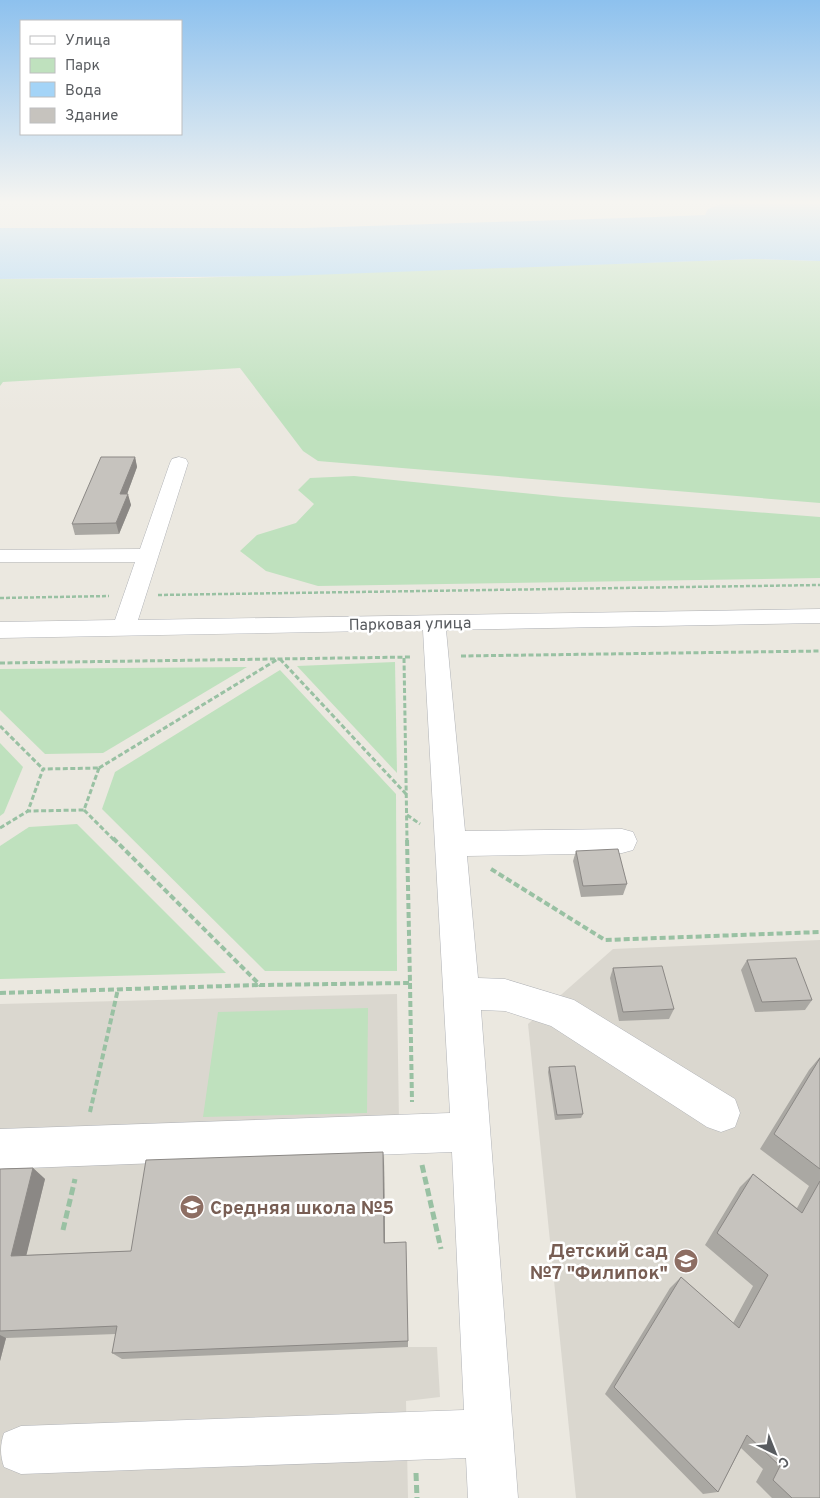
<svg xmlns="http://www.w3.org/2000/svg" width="820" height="1498" font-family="Overpass,sans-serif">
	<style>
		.education { fill: #dad7cf }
		.green { fill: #bfe1be }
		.water { fill: #a4d4f7 }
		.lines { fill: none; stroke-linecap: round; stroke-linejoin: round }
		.minor-casing { stroke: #b1b3b7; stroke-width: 1 }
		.path-far3 { stroke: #99c1a3; stroke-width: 2.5; stroke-dasharray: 4 2; stroke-linecap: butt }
		.path-far2 { stroke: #99c1a3; stroke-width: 3; stroke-dasharray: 5 2.5; stroke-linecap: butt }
		.path-far1 { stroke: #99c1a3; stroke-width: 4; stroke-dasharray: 6 3; stroke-linecap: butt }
		.path { stroke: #99c1a3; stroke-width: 5; stroke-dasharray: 8 4; stroke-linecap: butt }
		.minor { fill: #fff; fill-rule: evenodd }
		.wall { fill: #aaa8a3 }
		.shaded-wall { fill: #8b8885 }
		.building { fill: #c6c3be; stroke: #8b8885 }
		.labels { text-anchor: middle; stroke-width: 5; stroke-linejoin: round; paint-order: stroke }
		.street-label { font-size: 16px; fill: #595c60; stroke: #fff }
		.near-education-label { font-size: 19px; font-weight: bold; fill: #785e54; stroke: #fff; text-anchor: start }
	</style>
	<rect width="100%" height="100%" fill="#ebe8e0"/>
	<!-- education -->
	<g class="education">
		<polygon points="820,940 820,1498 576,1498 528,1024 613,949"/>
		<polygon points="397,994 399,1122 384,1123 385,1252 406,1251 408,1347 437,1347 440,1397 406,1401 408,1498 0,1498 0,1004"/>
	</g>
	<!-- green -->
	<g class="green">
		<polygon points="754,259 820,261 820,503 318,461 303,451 240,368 3,382 0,386 0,279 192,278"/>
		<polygon points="354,476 563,497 820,517 820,578 318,586 266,571 240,551 257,535 296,523 314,504 298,490 310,478"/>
		<polygon points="395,662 397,773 297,666"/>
		<polygon points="247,667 103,753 45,754 0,710 0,669"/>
		<polygon points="280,670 396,794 397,971 265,971 102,809 115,772"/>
		<polygon points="0,743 23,767 4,813 0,816"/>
		<polygon points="77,824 226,973 0,979 0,846 29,827"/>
		<polygon points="368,1008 367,1113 203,1117 218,1012"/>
	</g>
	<!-- water -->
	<polygon class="water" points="721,204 820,204 820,261 754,259 284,276 0,279 0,228 306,228 655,217 705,215 708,209"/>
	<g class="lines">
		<defs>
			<path id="minor" d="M179,457L186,459L188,463L138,620L820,609V623L446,630L465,831L622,829L633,832L637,841L633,850L622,853L467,856L478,978L505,979L574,1000L735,1099L740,1113L735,1127L721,1132L707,1127L551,1026L505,1011L481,1010L518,1498H468L466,1458L21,1474L4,1467C0,1455 0,1445 4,1433L21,1426L464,1410L452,1152L0,1169V1129L450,1113L423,630L0,638V622L115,620L135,562H0V550L140,549L170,463L172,459Z"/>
		</defs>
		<!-- minor casing -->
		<use href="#minor" class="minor-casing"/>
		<!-- path-far3 -->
		<g class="path-far3">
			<polyline points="158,595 820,585"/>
			<polyline points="0,598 109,596"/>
		</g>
		<!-- path-far2 -->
		<g class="path-far2">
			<polyline points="461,656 820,651"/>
			<polyline points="404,658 407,840"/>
			<polyline points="280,659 406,794"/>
			<polyline points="0,663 412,657"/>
			<polyline points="0,726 43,769"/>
			<polygon points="99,768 84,810 28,811 43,769"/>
			<polyline points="99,768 278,659"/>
			<polyline points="84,810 114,840"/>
			<polyline points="407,815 420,824"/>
			<polyline points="0,828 28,811"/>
		</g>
		<!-- path-far1 -->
		<g class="path-far1">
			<polyline points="113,838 260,985 410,983 407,838"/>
			<polyline points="491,869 605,940 820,932"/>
			<polyline points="410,983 412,1102"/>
			<polyline points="0,993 259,985"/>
			<polyline points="90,1112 118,989"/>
		</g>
		<!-- path -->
		<g class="path">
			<polyline points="422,1165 441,1249"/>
			<polyline points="63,1230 75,1179"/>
			<polyline points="416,1473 417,1498"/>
		</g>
		<!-- minor -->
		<use href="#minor" class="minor"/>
	</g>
	<!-- wall -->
	<g class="wall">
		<polygon points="135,457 137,467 127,494 131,505 119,534 75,535 72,524"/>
		<polygon points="576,851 627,884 623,895 581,897 573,861"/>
		<polygon points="747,960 812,1000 805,1010 755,1012 741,970"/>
		<polygon points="613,968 674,1009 669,1019 619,1021 610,978"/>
		<polygon points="820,1057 820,1498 772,1498 756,1482 763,1469 741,1448 718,1492 703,1494 605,1394 670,1288 681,1277 733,1323 753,1286 705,1245 740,1187 753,1174 797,1208 809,1186 760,1149 809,1070"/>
		<polygon points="549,1067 583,1114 581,1118 555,1120 548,1072"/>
		<polygon points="384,1163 385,1243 408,1341 408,1347 122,1359 112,1353 116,1334 6,1338 0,1361 0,1169 33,1168 45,1179 26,1255 131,1251"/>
	</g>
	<!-- shaded-wall -->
	<g class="shaded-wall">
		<polygon points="135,457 137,467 123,505 120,494"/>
		<polygon points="128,494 131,505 119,534 116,523"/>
		<polygon points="383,1152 384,1163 385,1252 384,1243"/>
		<polygon points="33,1168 45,1179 24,1265 11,1256"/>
		<polygon points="0,1335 6,1338 0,1361"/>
	</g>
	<!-- building -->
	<g class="building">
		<polygon points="101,457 135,457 120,494 128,494 116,523 72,524"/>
		<polygon points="618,849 627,884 583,886 576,851"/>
		<polygon points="796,958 812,1000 762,1002 747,960"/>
		<polygon points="662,966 674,1009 623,1012 613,968"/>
		<polygon points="820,1058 820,1169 774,1134"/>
		<polygon points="575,1066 583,1114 557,1115 549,1067"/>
		<polygon points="383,1152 384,1243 406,1242 408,1341 112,1353 117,1326 0,1331 0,1169 33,1168 11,1256 131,1251 146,1160"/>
		<polygon points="753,1174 802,1213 820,1181 820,1498 792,1498 773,1480 780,1466 747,1435 718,1492 614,1387 681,1277 739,1328 768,1275 717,1233"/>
	</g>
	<!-- sky -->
	<linearGradient id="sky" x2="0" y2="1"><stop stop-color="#8dc1ee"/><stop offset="0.49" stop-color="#f6f5f1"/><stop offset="1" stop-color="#f6f5f1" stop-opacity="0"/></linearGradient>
	<rect width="820" height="413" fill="url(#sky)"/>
	<!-- icons -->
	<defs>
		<symbol id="school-disc" viewBox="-11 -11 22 22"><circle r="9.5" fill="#8d6e63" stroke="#fff"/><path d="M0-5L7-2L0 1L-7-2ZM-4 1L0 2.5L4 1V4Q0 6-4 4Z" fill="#fff"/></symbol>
	</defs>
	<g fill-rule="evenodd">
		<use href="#school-disc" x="178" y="1193" width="28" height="28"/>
		<use href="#school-disc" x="672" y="1247" width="28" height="28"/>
	</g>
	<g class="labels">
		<!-- street labels -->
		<g class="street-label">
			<text transform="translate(410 623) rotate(-1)" y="6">Парковая улица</text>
		</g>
		<!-- near-education labels -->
		<g class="near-education-label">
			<text x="210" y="1214">Средняя школа №5</text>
			<text x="668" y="1257" text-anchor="end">Детский сад<tspan x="668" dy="22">№7 "Филипок"</tspan></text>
		</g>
	</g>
	<!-- legend -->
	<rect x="20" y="20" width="162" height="115" fill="#ffffff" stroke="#bdbebf"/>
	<rect x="30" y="36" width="25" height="8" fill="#ffffff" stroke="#bdbebf"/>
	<text x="65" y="45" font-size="15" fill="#595c60">Улица</text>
	<rect x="30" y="58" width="25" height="15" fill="#bfe1be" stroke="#bdbebf"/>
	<text x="65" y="70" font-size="15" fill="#595c60">Парк</text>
	<rect x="30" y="82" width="25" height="15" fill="#a4d4f7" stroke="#bdbebf"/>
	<text x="65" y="95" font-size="15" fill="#595c60">Вода</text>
	<rect x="30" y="108" width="25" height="15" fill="#c6c3be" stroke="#bdbebf"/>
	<text x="65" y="120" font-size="15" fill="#595c60">Здание</text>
	<!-- north arrow -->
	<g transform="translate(775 1453) rotate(137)" stroke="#ffffff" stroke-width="4" paint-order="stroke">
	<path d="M0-4L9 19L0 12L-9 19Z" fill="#595c60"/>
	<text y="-8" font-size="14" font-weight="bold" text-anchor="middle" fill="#595c60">С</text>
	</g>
</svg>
